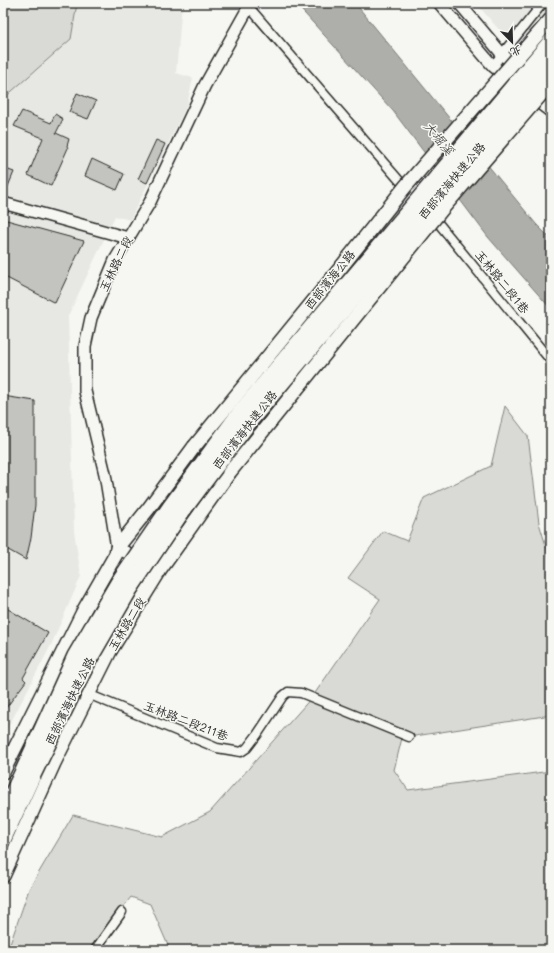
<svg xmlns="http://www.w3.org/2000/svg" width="554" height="953" font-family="Mali,'LXGW WenKai TC',sans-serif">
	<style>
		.built { fill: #e7e7e3 }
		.green { fill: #d9d9d5; stroke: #828280 }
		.water { fill: #aeaeab; stroke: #7a7a78 }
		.building { fill: #c3c3c0; stroke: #2b2b2b }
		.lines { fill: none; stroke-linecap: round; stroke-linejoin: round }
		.street-casing { stroke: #2b2b2b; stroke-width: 11 }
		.secondary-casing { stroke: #2b2b2b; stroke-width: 14 }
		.primary-casing { stroke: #2b2b2b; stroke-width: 16 }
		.highway-casing { stroke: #2b2b2b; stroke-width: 18 }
		.street { stroke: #f6f6f2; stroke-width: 8 }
		.secondary { stroke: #f6f6f2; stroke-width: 11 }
		.primary { stroke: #f6f6f2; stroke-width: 13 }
		.highway { stroke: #f6f6f2; stroke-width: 15 }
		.primary-bridge-casing { stroke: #2b2b2b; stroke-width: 16; stroke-linecap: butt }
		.highway-bridge-casing { stroke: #2b2b2b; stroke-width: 18; stroke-linecap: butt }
		.primary-bridge { stroke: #f6f6f2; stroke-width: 13 }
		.highway-bridge { stroke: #f6f6f2; stroke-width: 15 }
		.labels { text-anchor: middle; stroke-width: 3; stroke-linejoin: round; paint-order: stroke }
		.street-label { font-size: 12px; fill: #2b2b2b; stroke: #f6f6f2 }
		.water-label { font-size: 13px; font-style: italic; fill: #525251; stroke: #f6f6f2 }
	</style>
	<rect width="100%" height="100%" fill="#f6f6f2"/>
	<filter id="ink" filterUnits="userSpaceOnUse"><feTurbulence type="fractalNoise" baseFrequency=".025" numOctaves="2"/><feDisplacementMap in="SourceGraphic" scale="8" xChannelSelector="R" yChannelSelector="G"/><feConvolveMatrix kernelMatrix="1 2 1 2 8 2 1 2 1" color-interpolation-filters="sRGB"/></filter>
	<g filter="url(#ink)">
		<!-- built -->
		<g class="built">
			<polygon points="3,3 182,3 176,73 193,78 187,105 130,220 115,216 68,316 74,531 81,576 52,643 3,737"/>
			<polygon points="476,3 551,3 551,90"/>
		</g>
		<!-- green -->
		<g class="green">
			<polygon points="3,3 77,3 71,39 3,99"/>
			<polygon points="505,406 528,436 539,523 551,562 551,715 402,738 394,770 408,790 551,771 551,950 170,950 150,904 131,897 89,950 8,950 29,889 73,815 162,837 210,812 313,696 380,599 348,578 383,531 407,541 424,498 491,466"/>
		</g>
		<!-- water -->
		<polygon class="water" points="295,3 355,3 536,224 551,239 551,309 488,237 393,111"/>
		<!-- building -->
		<g class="building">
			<polygon points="77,93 96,101 88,119 69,112"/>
			<polygon points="22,111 51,123 55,114 63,119 56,133 69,139 67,146 68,148 51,186 28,175 43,138 14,126"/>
			<polygon points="156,140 165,144 147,183 138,179"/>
			<polygon points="92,159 124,174 117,190 85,176"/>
			<polygon points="3,168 14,172 4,196 3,196"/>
			<polygon points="3,219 84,241 55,303 3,276"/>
			<polygon points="3,396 35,401 35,505 31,538 26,560 3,547"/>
			<polygon points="3,606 48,633 23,678 26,681 3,712"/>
		</g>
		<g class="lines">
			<defs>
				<g id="street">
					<polyline points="249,7 405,187"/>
					<polyline points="493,66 502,54 543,3"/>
					<polyline points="435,219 551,361"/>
					<polyline points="88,694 217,748 241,752 247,748 257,735 283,696 288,692 301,693 409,737"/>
					<polyline points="95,950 122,912"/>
				</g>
				<g id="secondary">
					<polyline points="439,3 486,58 493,66 509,79"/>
					<polyline points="459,3 502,54 551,99"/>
					<polyline points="530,96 551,112"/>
					<polyline points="3,203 128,238"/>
					<polyline points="142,560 117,548 105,474 85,391 85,346 91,318 115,260 150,202 205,85 251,3"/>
				</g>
				<g id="primary">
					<polyline points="3,772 84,610 116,554 117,548 149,508 194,447"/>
					<polyline points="3,876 54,763 110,651 160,570 229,473"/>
				</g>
				<g id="highway">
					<polyline points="3,813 23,771"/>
					<polyline points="3,840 33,775"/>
				</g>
			</defs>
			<!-- street casing -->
			<use href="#street" class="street-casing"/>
			<!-- secondary casing -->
			<use href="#secondary" class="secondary-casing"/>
			<!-- primary casing -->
			<use href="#primary" class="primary-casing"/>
			<!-- highway casing -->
			<use href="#highway" class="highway-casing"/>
			<!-- street -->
			<use href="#street" class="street"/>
			<!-- secondary -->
			<use href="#secondary" class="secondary"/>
			<!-- primary -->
			<use href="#primary" class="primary"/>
			<!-- highway -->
			<use href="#highway" class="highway"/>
			<defs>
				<g id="primary-bridge">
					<polyline points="194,447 338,271 405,187 551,19"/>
					<polyline points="229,473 443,208 551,83"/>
				</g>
				<g id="highway-bridge">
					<polyline points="23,771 75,656 119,581 170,507 241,411 551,41"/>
					<polyline points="33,775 89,660 130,589 181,513 250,421 551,62"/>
				</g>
			</defs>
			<!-- primary-bridge casing -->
			<use href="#primary-bridge" class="primary-bridge-casing"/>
			<!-- highway-bridge casing -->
			<use href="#highway-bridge" class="highway-bridge-casing"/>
			<!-- primary-bridge -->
			<use href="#primary-bridge" class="primary-bridge"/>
			<!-- highway-bridge -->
			<use href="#highway-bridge" class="highway-bridge"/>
		</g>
	</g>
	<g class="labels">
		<!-- street labels -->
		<g class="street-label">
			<text transform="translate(452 181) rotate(-50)" y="4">西部濱海快速公路</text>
			<text transform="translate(116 264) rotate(-64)" y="4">玉林路二段</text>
			<text transform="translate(330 280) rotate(-51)" y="4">西部濱海公路</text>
			<text transform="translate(502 282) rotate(51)" y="4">玉林路二段1巷</text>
			<text transform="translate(245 430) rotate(-52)" y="4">西部濱海快速公路</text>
			<text transform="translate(127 624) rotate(-59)" y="4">玉林路二段</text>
			<text transform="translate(70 701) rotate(-64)" y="4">西部濱海快速公路</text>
			<text transform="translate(186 721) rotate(21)" y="4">玉林路二段211巷</text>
		</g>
		<!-- water labels -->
		<g class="water-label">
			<text transform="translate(439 138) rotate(50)" y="5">大堀溪</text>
		</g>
	</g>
	<!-- margin -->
	<rect width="554" height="953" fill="none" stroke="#f6f6f2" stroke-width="16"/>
	<rect x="8" y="8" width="538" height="937" fill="none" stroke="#2b2b2b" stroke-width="1.5" filter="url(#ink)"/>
	<!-- north arrow -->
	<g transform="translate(512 42) rotate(157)" stroke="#f6f6f2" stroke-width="3" paint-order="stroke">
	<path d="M0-3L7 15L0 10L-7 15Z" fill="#2b2b2b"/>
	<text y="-6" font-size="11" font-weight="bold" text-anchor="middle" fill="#2b2b2b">北</text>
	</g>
</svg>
